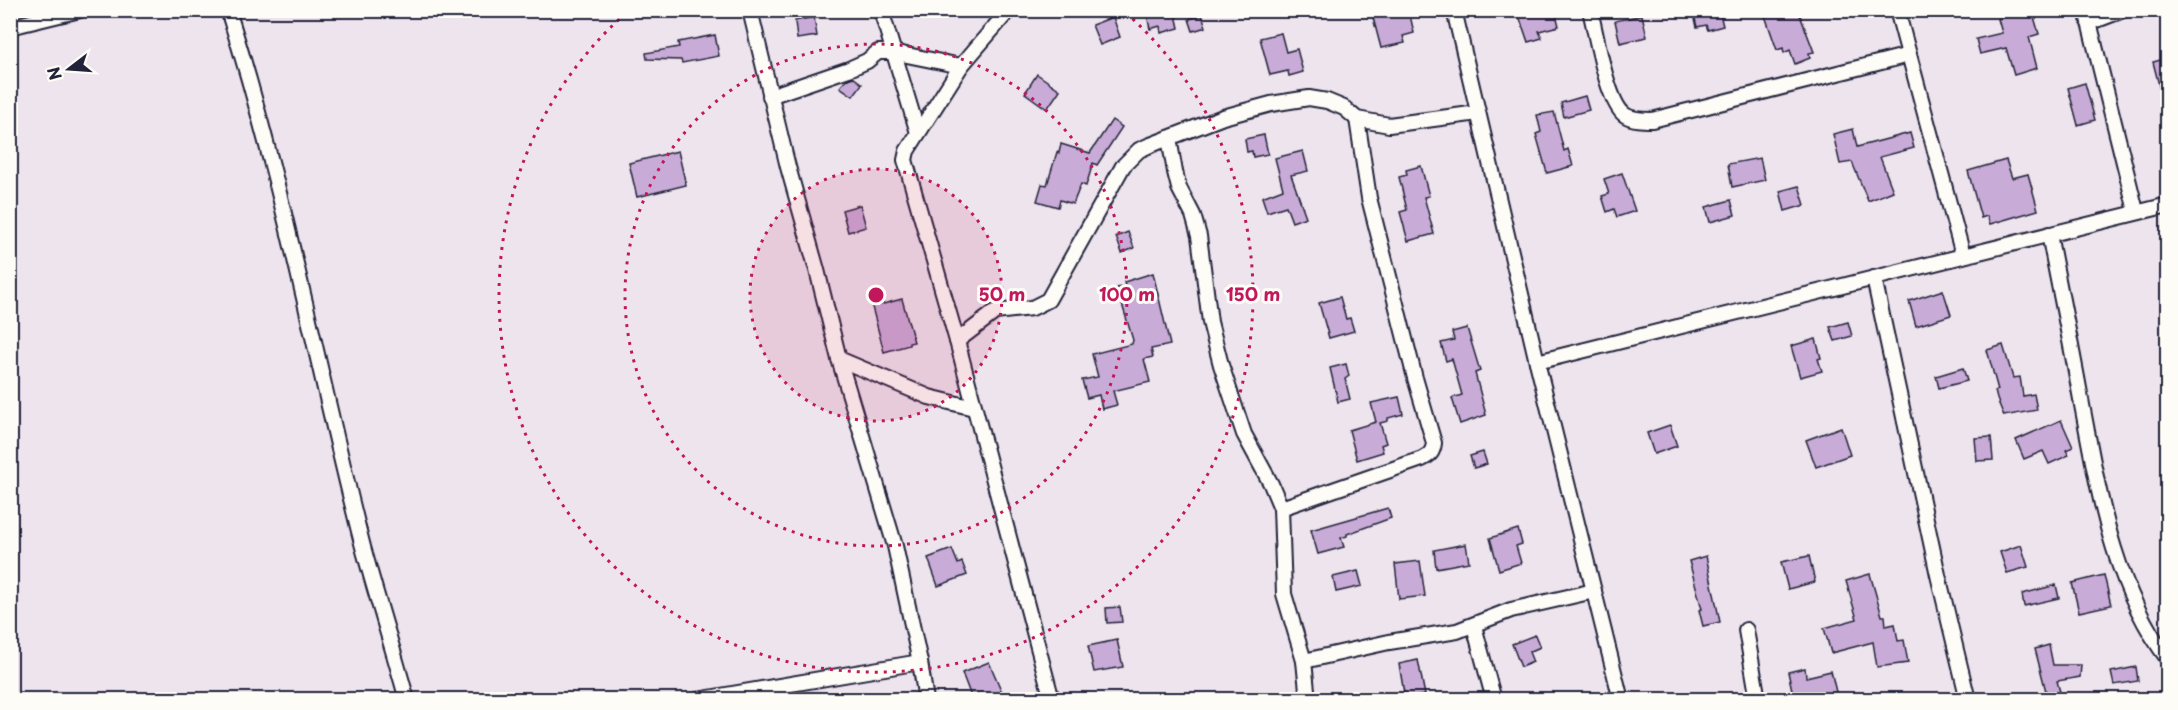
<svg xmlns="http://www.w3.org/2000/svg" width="2178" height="710" font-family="'Playpen Sans',sans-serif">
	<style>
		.building { fill: #c9abd7; stroke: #22223b; stroke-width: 1.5 }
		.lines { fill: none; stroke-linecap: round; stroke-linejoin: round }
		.street-casing { stroke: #22223b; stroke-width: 18 }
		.street { stroke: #fdfcf7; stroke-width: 14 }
		.ring { fill: none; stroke: #c2185b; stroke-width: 3; stroke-dasharray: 3 6 }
		.centre { fill: #c2185b; stroke: #fdfcf7; stroke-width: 3 }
		.ring-label { font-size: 18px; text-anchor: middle; font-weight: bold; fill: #c2185b; stroke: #fdfcf7; stroke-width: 6; stroke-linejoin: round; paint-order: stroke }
	</style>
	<rect width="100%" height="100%" fill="#ede4ed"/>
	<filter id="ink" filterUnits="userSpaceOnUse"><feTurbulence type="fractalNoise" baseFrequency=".0167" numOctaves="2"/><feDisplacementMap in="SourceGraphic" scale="12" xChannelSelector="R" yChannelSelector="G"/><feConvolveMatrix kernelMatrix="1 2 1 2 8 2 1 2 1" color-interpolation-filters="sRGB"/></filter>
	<g filter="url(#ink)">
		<!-- building -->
		<g class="building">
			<polygon points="1146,10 1175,10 1179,28 1161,33 1160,26 1150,29"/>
			<polygon points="1371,10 1402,10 1403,16 1410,15 1414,33 1403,36 1405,43 1381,48"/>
			<polygon points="1517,10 1555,10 1559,26 1539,31 1542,38 1528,42"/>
			<polygon points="1693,10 1719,10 1723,26 1708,30 1706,25 1697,27"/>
			<polygon points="1763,10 1798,10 1814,52 1809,53 1810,58 1795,64 1790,50 1784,53 1783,48 1777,50"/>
			<polygon points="2029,10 2032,10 2039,34 2029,37 2037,68 2014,75 2006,48 1980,54 1976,39 2002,33 1998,19"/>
			<polygon points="1202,15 1206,27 1193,31 1189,19"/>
			<polygon points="1642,15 1647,37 1620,43 1615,21"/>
			<polygon points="814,17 817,36 797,39 795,21"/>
			<polygon points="1113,17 1120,37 1100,45 1092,25"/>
			<polygon points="1281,33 1286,52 1297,49 1303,72 1289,76 1288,71 1270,75 1260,38"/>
			<polygon points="715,35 719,56 682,63 681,60 647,59 646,53 679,47 678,42"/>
			<polygon points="2168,58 2168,101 2163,101 2153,62"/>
			<polygon points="1037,74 1060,90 1047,109 1025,93"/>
			<polygon points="853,77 862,84 853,96 840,87 846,80"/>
			<polygon points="2085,83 2095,120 2078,125 2068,88"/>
			<polygon points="1585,96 1589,110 1564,117 1561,103"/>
			<polygon points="1554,112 1564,151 1568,149 1573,166 1547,173 1536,134 1541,132 1537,115"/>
			<polygon points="1112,120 1122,127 1097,165 1093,163 1086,186 1081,184 1073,204 1060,200 1058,207 1037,201 1042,184 1047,185 1057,152 1059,153 1061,144 1090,153"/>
			<polygon points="1853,129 1857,147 1910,133 1914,148 1880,157 1893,191 1868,201 1852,162 1840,164 1833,134"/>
			<polygon points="1264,135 1268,154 1253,157 1252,151 1247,152 1245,139"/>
			<polygon points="678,151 686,185 637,197 629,163"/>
			<polygon points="1303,151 1308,171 1291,175 1306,217 1292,222 1286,206 1267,212 1262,197 1283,189 1275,158"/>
			<polygon points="1760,158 1765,180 1732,187 1728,164"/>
			<polygon points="2006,160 2012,178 2028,174 2038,210 1990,224 1987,216 1981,218 1968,171"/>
			<polygon points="1421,166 1429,196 1424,197 1434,234 1408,241 1400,212 1407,210 1399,177 1407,175 1406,170"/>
			<polygon points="1622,173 1635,211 1617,217 1614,209 1607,212 1602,196 1609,194 1604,179"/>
			<polygon points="1799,186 1805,205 1785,211 1780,191"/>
			<polygon points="1731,200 1735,215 1710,222 1706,207"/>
			<polygon points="860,205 866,227 848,232 842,210"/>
			<polygon points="1128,232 1134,248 1122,253 1116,237"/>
			<polygon points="1153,273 1170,345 1151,349 1153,357 1144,359 1150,382 1113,391 1117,405 1102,409 1099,395 1087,398 1082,380 1098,377 1092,354 1132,344 1133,340 1117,288 1125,286 1124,282"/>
			<polygon points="1943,290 1951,315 1916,326 1909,301"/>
			<polygon points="1340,297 1346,319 1350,318 1354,331 1329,338 1319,303"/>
			<polygon points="902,299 914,342 909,343 909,345 884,352 872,307"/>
			<polygon points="1848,322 1852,336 1835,341 1830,327"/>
			<polygon points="1467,328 1480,371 1475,373 1486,415 1460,424 1452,398 1462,395 1452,359 1446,361 1441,343 1454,340 1452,332"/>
			<polygon points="1816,339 1821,358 1818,359 1822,371 1800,377 1791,346"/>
			<polygon points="2003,345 2013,378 2020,377 2023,396 2034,394 2037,410 2004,416 1997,399 1995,391 1998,390 1987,350"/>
			<polygon points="1346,364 1349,376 1345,379 1350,399 1338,402 1330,368"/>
			<polygon points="1963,368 1967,381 1939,388 1936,376"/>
			<polygon points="1399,397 1403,414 1388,418 1388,421 1380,423 1386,443 1381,445 1383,452 1357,460 1349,430 1376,422 1371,403"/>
			<polygon points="2061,420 2073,447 2066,450 2069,455 2049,464 2043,451 2024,459 2016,440"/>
			<polygon points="1670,425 1677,446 1654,454 1647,433"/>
			<polygon points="1841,427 1850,455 1816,467 1806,440"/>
			<polygon points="1991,437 1993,460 1977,461 1975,438"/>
			<polygon points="1483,452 1487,464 1474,468 1470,456"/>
			<polygon points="1388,508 1391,518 1347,534 1347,536 1341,538 1344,547 1318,554 1311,530"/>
			<polygon points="1518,529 1522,544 1516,546 1521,563 1499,570 1490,538"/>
			<polygon points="1466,544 1469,562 1436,568 1434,550"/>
			<polygon points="2021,545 2028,567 2007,573 2000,552"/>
			<polygon points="952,549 958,564 962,562 967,575 938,586 928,558"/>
			<polygon points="1706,556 1720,622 1703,626 1699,610 1702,609 1689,561"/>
			<polygon points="1809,556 1815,582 1788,589 1781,562"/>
			<polygon points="1420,561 1425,596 1399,599 1395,564"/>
			<polygon points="1358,571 1362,586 1336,592 1333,577"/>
			<polygon points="1870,574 1882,616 1885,616 1886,626 1895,624 1898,641 1904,640 1908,663 1877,667 1873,642 1831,653 1824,628 1857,619 1846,581"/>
			<polygon points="2104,575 2111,605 2079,612 2072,583"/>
			<polygon points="2056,585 2059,598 2024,606 2022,594"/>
			<polygon points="1120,607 1122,622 1107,623 1106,608"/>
			<polygon points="1535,635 1540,647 1529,652 1533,662 1521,667 1512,644"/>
			<polygon points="1117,640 1123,667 1094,672 1088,646"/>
			<polygon points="2049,645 2053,665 2081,665 2080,677 2057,681 2062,699 2048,699 2035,649"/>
			<polygon points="1418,660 1425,695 1405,699 1399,664"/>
			<polygon points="989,662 1005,699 972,699 962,673"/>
			<polygon points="2136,667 2138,681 2114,685 2111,672"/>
			<polygon points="1805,668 1806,677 1831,671 1837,696 1822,699 1794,699 1788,672"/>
		</g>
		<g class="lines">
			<defs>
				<g id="street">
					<path d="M228,10C284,186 317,368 363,547C377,598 393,649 407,700"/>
					<polyline points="750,10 788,167 817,270 839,359 895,546 920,662 926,700"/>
					<polyline points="881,10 918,133"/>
					<polyline points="1009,10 961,66 907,151 905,160 957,341 1052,700"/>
					<polyline points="1454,10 1537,362 1621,700"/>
					<path d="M1590,10C1596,33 1607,103 1625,115C1632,120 1643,120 1652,120L1909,55"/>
					<polyline points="1897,10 1963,255"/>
					<polyline points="2086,10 2136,211"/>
					<polyline points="2089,23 2123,10"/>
					<polyline points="10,27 80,10"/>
					<polyline points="770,96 849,69 867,61 878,52 892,52 961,66"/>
					<polyline points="1169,138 1175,172 1179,188 1193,215 1199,236 1210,322 1221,365 1244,434 1271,484 1281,508 1284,594 1304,661 1308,700"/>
					<path d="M2049,234C2060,291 2072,348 2082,405C2099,493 2113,586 2168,659"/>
					<polyline points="1874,278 1938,575 1968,700"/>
					<polyline points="957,341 995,312 1032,308 1048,300 1123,166 1139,150 1148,146 1223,117 1271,104 1309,98 1327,101 1344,108 1357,119 1389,125 1478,113"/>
					<polyline points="839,359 929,397 974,408"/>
					<polyline points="1537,362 2168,205"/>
					<path d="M1281,508L1422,459C1430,455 1433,452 1434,443L1415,378L1369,198L1357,119"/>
					<polyline points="1474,626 1494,700"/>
					<polyline points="1746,630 1758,700"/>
					<polyline points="1304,661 1389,642 1457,631 1511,610 1594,591"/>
					<polyline points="697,700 920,662"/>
				</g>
			</defs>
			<!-- street casing -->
			<use href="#street" class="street-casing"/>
			<!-- street -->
			<use href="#street" class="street"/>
		</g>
	</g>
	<!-- distance rings -->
	<circle cx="876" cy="295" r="126" fill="#c2185b" fill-opacity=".12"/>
	<g class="ring">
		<circle cx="876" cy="295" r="126"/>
		<circle cx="876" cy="295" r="251"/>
		<path d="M1126 13A377 377 0 1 1 626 13"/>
	</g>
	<circle cx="876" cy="295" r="9" class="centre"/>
	<g class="ring-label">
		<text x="1002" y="301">50 m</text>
		<text x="1127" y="301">100 m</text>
		<text x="1253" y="301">150 m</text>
	</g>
	<!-- margin -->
	<rect width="2178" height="710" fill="none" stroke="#fdfcf7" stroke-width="36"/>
	<rect x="18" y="18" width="2142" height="674" fill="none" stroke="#22223b" stroke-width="2" filter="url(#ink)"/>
	<!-- north arrow -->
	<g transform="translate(69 69) rotate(253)" stroke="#fdfcf7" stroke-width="4.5" paint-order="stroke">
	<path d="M0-4.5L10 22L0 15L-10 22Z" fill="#22223b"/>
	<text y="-9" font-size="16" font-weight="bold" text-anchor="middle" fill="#22223b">N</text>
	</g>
</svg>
